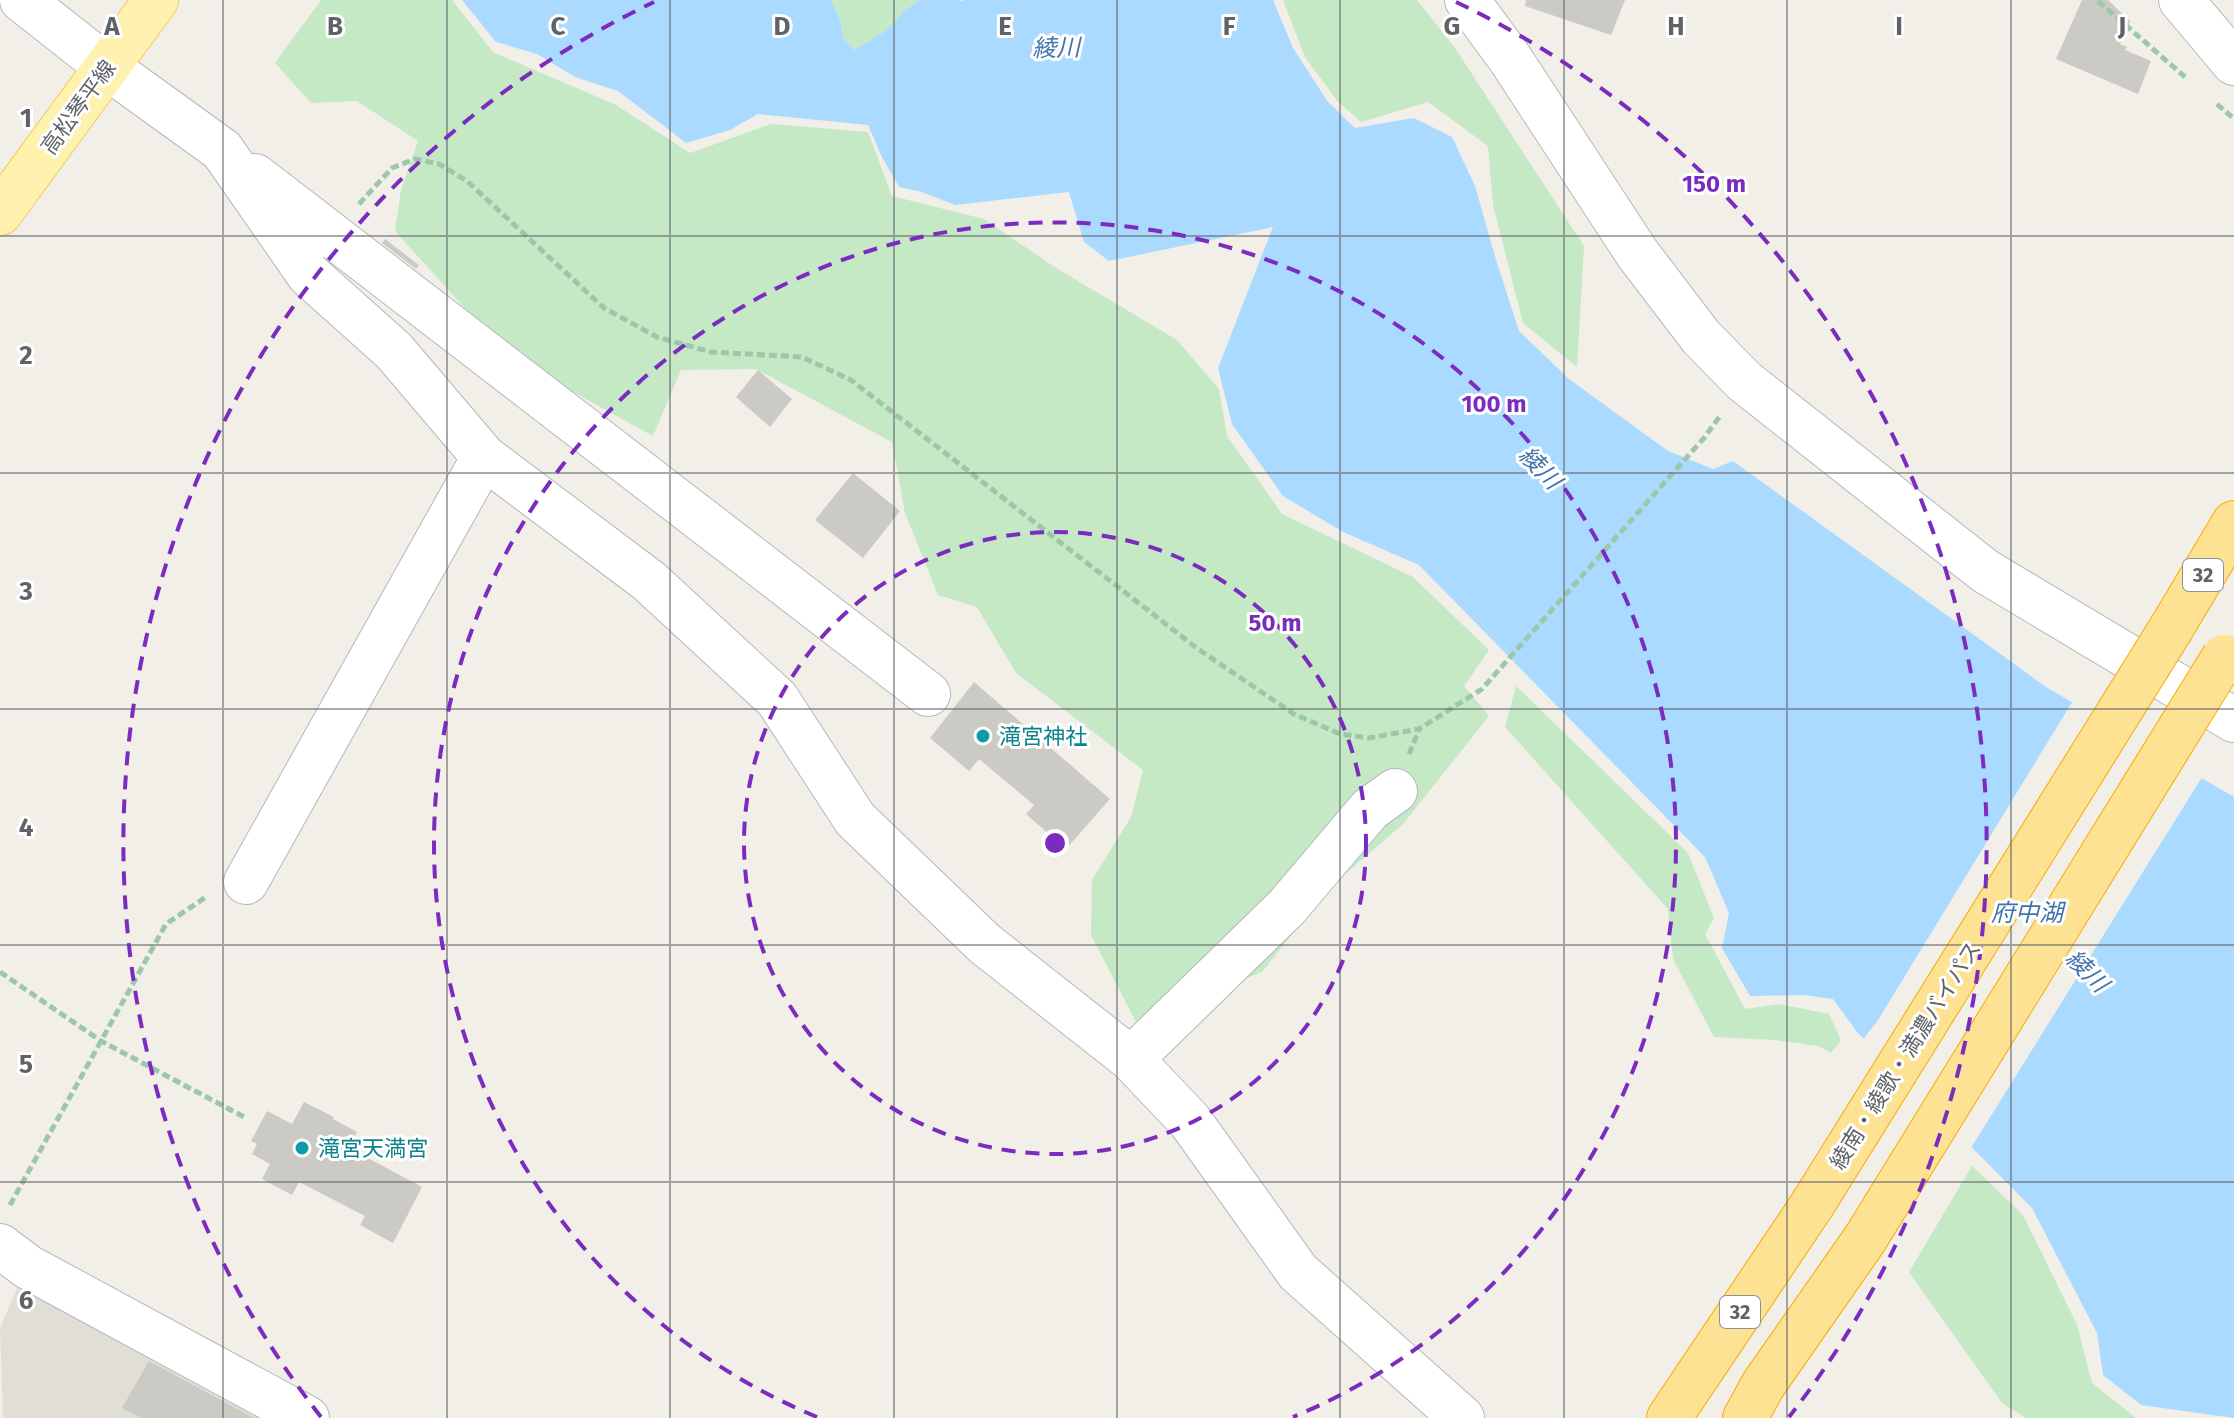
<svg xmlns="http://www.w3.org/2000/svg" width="2234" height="1418" font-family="'Fira Sans','Noto Sans JP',sans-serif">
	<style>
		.education { fill: #e1ded6 }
		.green { fill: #c5e8c5 }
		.water { fill: #aadaff }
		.pier { fill: #f1efe8 }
		.building { fill: #cccac5 }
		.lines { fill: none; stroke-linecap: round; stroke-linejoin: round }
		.minor-casing { stroke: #b5b8bc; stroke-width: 46 }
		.major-casing { stroke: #f2c960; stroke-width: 46 }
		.highway-casing { stroke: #f9ab00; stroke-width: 46 }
		.path { stroke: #9cc7a9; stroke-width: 5; stroke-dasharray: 8 4; stroke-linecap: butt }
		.minor { stroke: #fff; stroke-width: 44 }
		.major { stroke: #fff2af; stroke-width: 44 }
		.highway { stroke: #fde293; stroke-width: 44 }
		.highway-bridge-casing { stroke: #f9ab00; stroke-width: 46; stroke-linecap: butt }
		.highway-bridge { stroke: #fde293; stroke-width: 44 }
		.grid { fill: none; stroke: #5f6368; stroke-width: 2; stroke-opacity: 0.55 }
		.ring { fill: none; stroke: #7b2cbf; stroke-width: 4; stroke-dasharray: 14 10 }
		.culture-dot { fill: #0f9aa8; stroke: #fff; stroke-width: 3 }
		.labels { text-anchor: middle; stroke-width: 6; stroke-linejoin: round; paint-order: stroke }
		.shield { fill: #fff; stroke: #8f9295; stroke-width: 2 }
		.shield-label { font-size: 20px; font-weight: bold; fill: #5f6368 }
		.street-label { font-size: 22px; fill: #5f6368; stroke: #fff }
		.culture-label { font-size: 22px; fill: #0d838f; stroke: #fff; text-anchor: start }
		.water-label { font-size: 24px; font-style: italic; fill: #4174aa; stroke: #fff }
		.grid-label { font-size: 26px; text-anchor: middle; font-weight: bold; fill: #5f6368; stroke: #fff; stroke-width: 6; stroke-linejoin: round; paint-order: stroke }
		.centre { fill: #7b2cbf; stroke: #fff; stroke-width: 4 }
		.ring-label { font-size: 24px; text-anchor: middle; font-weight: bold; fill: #7b2cbf; stroke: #fff; stroke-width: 6; stroke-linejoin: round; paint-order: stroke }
	</style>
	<rect width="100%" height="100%" fill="#f1efe8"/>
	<!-- education -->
	<polygon class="education" points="23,1275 288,1418 3,1418 0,1328"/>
	<!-- green -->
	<g class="green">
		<polygon points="321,0 452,0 493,52 616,105 690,153 771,124 868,132 892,196 984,219 1056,268 1177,340 1219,389 1227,436 1282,514 1413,577 1489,650 1464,686 1489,716 1403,824 1328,889 1262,972 1136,1022 1091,935 1092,880 1131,817 1143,770 1016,673 977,607 938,595 905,513 892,442 756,369 681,370 653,436 508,356 395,231 401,190 418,141 357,101 311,103 275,63"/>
		<polygon points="831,0 920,0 905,10 887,30 854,50 844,40 840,20"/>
		<polygon points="1283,0 1417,0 1455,48 1584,246 1577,367 1523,323 1493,205 1488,146 1428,102 1361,122 1338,102 1305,57"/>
		<polygon points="1516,686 1688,853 1714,918 1705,934 1745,1009 1779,1004 1829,1014 1841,1040 1831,1053 1819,1046 1775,1040 1714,1037 1673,959 1668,909 1505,727"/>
		<polygon points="1972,1166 2023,1215 2077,1325 2092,1383 2136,1418 2026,1418 2002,1403 1909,1272"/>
	</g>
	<!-- water -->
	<polygon class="water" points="462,0 831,0 840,20 844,40 854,50 887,30 905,10 920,0 960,0 962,2 963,0 1273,0 1293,48 1328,102 1355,128 1414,118 1452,137 1475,186 1496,260 1519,331 1569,379 1668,451 1713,469 1733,461 2046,687 2234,797 2234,1418 2141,1405 2103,1375 2097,1333 2032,1208 1857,1032 1833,999 1804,995 1750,996 1722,948 1729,913 1705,857 1419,565 1343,532 1283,496 1232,424 1218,368 1273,227 1109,261 1084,242 1069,192 955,205 922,192 899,187 882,157 868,125 758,114 730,130 686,143 618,91 575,77 537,54 496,42"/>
	<!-- pier -->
	<polygon class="pier" points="2074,699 2204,774 1969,1151 1861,1042 1878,1020"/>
	<!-- building -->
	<g class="building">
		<polygon points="1526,0 1625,0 1611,35 1525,6"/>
		<polygon points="2082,0 2108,0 2130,21 2120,44 2127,47 2125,50 2151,61 2138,94 2056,59"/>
		<polygon points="385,239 419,265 416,269 382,243"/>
		<polygon points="758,370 792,399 770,427 736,397"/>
		<polygon points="853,473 900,511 863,558 815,520"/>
		<polygon points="974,682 1110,799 1066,849 1026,814 1034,805 979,759 969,771 930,738"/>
		<polygon points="304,1102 334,1117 333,1119 357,1132 349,1148 422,1187 393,1243 360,1225 365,1216 299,1182 292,1195 262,1179 270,1164 252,1154 257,1144 251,1141 267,1111 292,1124"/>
		<polygon points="149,1361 254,1418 141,1418 122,1408"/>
	</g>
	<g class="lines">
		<defs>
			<g id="minor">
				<polyline points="22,0 107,67 222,150 309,275 394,351 484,457 649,581 777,699 855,819 985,944 1131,1059 1190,1121 1298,1272 1462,1418"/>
				<polyline points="1467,0 1511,60 1637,253 1701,337 1744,381 1985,571 2234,720"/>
				<polyline points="2181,0 2234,63"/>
				<polyline points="255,176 928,694"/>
				<polyline points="246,882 484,457"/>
				<polyline points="1131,1059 1287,907 1370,809 1395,791"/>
				<polyline points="0,1246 28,1267 307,1418"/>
			</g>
			<polyline id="major" points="0,213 156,0"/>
			<g id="highway">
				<polyline points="2172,627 2234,523"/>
				<polyline points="1669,1418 1812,1205"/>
				<polyline points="1745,1418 1763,1385 1865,1239"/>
			</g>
		</defs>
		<!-- minor casing -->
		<use href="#minor" class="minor-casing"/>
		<!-- major casing -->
		<use href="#major" class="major-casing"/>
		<!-- highway casing -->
		<use href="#highway" class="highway-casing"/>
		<!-- path -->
		<g class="path">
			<polyline points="2098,1 2185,77"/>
			<polyline points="2217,104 2234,119"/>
			<polyline points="359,204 392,168 415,159 439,164 467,181 604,308 657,337 711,352 802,357 851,380 1198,649 1294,714 1340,734 1369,738 1419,729 1482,689 1704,438 1720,416"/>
			<polyline points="1409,754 1419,730"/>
			<polyline points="0,972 101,1041 246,1118"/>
			<polyline points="10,1205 166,924 206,897"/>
		</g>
		<!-- minor -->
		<use href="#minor" class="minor"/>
		<!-- major -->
		<use href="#major" class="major"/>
		<!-- highway -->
		<use href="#highway" class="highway"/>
		<defs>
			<g id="highway-bridge">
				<polyline points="1812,1205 2172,627"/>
				<polyline points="1865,1239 2224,657"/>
			</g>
		</defs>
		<!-- highway-bridge casing -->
		<use href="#highway-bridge" class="highway-bridge-casing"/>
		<!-- highway-bridge -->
		<use href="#highway-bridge" class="highway-bridge"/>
	</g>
	<!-- grid -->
	<path class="grid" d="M223,0V1418M447,0V1418M670,0V1418M894,0V1418M1117,0V1418M1340,0V1418M1564,0V1418M1787,0V1418M2011,0V1418M0,236H2234M0,473H2234M0,709H2234M0,945H2234M0,1182H2234"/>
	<!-- distance rings -->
	<g class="ring">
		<circle cx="1055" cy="843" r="311"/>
		<path d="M817 1417A621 621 0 1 1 1293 1417"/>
		<path d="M321 1417A932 932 0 0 1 654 2M1456 2A932 932 0 0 1 1789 1417"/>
	</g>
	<!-- markers -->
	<g class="culture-dot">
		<circle cx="983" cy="736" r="8"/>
		<circle cx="302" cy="1148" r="8"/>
	</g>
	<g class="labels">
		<!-- shield labels -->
		<g class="shield">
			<rect x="2183" y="559" width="40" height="32" rx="6"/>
			<rect x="1720" y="1296" width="40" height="32" rx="6"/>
		</g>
		<g class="shield-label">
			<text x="2203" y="582">32</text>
			<text x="1740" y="1319">32</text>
		</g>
		<!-- street labels -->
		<g class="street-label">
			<text transform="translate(78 107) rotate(-54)" y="8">高松琴平線</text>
			<text transform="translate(1905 1055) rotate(-58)" y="8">綾南・綾歌・満濃バイパス</text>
		</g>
		<!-- culture labels -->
		<g class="culture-label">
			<text x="999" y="744">滝宮神社</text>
			<text x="318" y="1156">滝宮天満宮</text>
		</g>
		<!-- water labels -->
		<g class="water-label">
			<text transform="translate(1056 48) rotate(-1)" y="8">綾川</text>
			<text transform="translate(1540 468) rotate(46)" y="8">綾川</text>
			<text x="2027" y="921">府中湖</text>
			<text transform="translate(2087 971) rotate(45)" y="8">綾川</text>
		</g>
	</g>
	<g class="grid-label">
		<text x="112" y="35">A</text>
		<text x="335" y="35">B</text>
		<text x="558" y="35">C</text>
		<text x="782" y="35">D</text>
		<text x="1005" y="35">E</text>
		<text x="1229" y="35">F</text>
		<text x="1452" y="35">G</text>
		<text x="1676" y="35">H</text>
		<text x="1899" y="35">I</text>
		<text x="2122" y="35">J</text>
		<text x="26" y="127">1</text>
		<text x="26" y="364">2</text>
		<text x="26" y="600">3</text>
		<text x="26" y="836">4</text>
		<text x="26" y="1073">5</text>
		<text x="26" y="1309">6</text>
	</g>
	<circle cx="1055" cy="843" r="12" class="centre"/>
	<g class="ring-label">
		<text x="1714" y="192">150 m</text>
		<text x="1494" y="412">100 m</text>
		<text x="1275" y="631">50 m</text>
	</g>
</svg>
